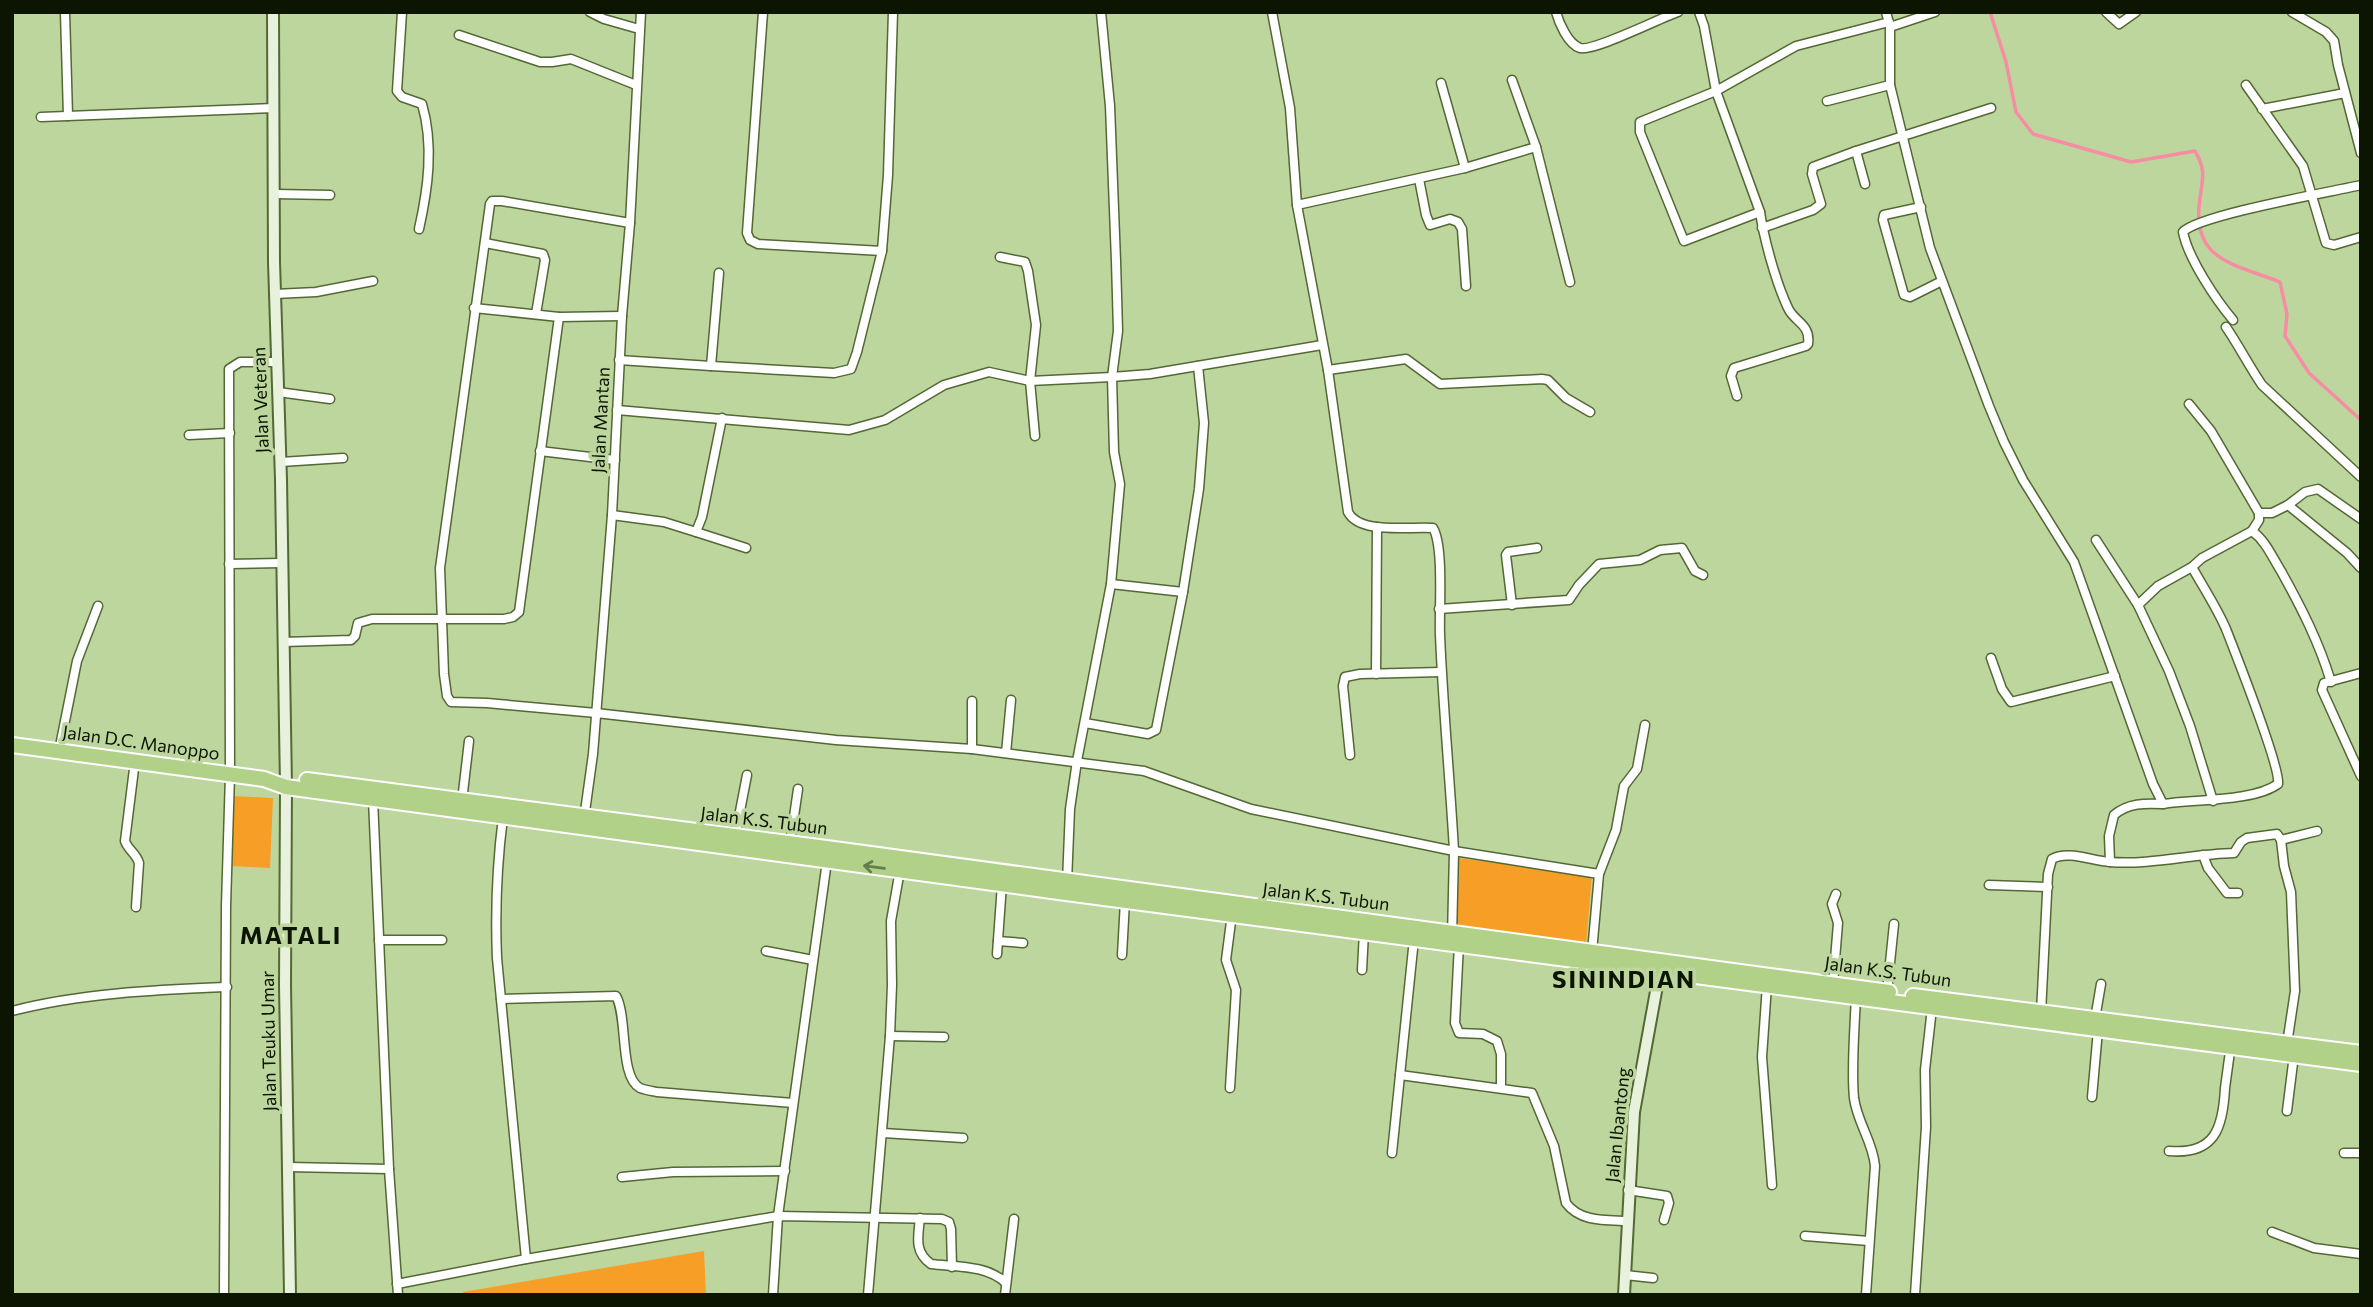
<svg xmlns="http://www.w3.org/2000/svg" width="2373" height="1307" font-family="Commissioner,sans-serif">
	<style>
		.green { fill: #f79e27 }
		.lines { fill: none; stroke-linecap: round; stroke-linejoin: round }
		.stream { stroke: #f68da2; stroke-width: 3.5 }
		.street-casing { stroke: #536835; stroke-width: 11 }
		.secondary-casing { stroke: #536835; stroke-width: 14 }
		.highway-casing { stroke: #fff; stroke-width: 18 }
		.street { stroke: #fff; stroke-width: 8 }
		.secondary { stroke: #e8f1db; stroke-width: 10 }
		.highway { stroke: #b1d188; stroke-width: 14 }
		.oneway { stroke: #677c4c }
		.labels { text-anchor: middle; stroke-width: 7; stroke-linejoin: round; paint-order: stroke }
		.street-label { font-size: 18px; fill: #0c1502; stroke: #bdd69e }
		.district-label { font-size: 24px; font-weight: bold; letter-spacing: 2px; fill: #0c1502; stroke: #bdd69e }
	</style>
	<rect width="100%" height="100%" fill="#bdd69e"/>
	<!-- green -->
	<g class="green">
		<polygon points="233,796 273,798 270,868 230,866"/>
		<polygon points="1459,858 1592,875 1586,945 1457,928"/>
		<polygon points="704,1251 706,1295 464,1295 463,1292"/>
	</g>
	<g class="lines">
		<!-- stream -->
		<path class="stream" d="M1990,12L2006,62L2016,112L2033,134L2131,162L2195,151C2206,170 2203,177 2200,198C2190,261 2235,264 2280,282L2287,314L2285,336L2309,373L2361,420"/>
		<defs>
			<g id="street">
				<polyline points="65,12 68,116"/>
				<path d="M402,12L397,91L402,97L422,104C434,145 428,189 419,229"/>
				<polyline points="590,12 604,19 639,29"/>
				<polyline points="763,12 747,233 750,240 758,244 882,251 888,175 893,12"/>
				<path d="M1556,12C1559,23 1568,44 1580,48C1593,52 1660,18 1678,12"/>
				<path d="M1699,12L1704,26L1716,91L1760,212C1764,239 1776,283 1788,308C1794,322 1811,324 1808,344L1806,346L1734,368L1731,376L1737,396"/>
				<path d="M1886,12L1890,27V85L1930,248L1989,406L2004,442L2023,480L2074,562L2153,784L2163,804C2145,803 2128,803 2114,815L2109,836L2110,862"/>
				<polyline points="2106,12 2119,24 2136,12"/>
				<polyline points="2292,12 2326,32 2334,41 2338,65 2361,153"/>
				<polyline points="1890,27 1935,12"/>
				<polyline points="459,35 540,62 552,62 571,59 636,85"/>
				<polyline points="1512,80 1536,147 1570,282"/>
				<polyline points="1441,83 1465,168"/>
				<polyline points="2246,85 2303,166 2326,243 2334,245 2361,237"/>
				<polyline points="1827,101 1890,85"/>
				<polyline points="2262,109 2345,93"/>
				<polyline points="41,117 274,108"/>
				<polyline points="1856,151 1865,184"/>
				<polyline points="1419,179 1426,215 1430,225 1450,219 1458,222 1462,229 1466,286"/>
				<polyline points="275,194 330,195"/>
				<polyline points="1297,205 1465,168 1536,147"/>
				<polyline points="1921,207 1884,215 1883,220 1904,295 1910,297 1942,281"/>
				<polyline points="1760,212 1684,241 1640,132 1640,122 1716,91 1796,46 1889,22"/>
				<path d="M630,223L502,201H492L490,204L440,568L444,674L447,696L451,702L487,703L596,713L836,740L972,749L1144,771L1251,809L1454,851C1450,779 1443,707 1440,635C1439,610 1444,546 1433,528C1410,526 1360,535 1348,512L1328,370L1297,205L1290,108L1272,12"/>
				<polyline points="1762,228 1813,210 1821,204 1812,174 1813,167 1856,151 1991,108"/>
				<polyline points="485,243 543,254 545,260 536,314"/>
				<polyline points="1000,257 1025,262 1028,271 1036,325 1030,381 1035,436"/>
				<polyline points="275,294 316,292 373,281"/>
				<polyline points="559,317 622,316"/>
				<path d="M2233,320C2216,300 2188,258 2183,232C2198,215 2331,192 2361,185"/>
				<path d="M2226,327C2239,346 2249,366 2262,385L2361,477"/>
				<polyline points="619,360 711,366 719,273"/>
				<polyline points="711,366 834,373 851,369 857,352 882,251"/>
				<polyline points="1328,370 1406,359 1440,384 1542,379 1548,380 1566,398 1590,412"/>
				<polyline points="278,392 330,399"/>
				<polyline points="2189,404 2211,431 2259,513"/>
				<polyline points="617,410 849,430 885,420 944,385 989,372 1030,381 1112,377 1150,374 1322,345"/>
				<polyline points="189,435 230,433"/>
				<polyline points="540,451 615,460"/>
				<polyline points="281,462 343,458"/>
				<polyline points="2288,505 2305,492 2318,489 2361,519"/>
				<polyline points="612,515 664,522 696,532 702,517 722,418"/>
				<polyline points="696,532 746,548"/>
				<polyline points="2096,540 2138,605"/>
				<polyline points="229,564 282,563"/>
				<polyline points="2192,567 2158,586 2138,605 2169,671 2190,726 2213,801"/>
				<polyline points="1111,584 1183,592"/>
				<polyline points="1512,605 1506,555 1508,552 1537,548"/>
				<polyline points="1439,609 1569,600 1579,585 1599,564 1640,560 1660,550 1682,548 1695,571 1703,575"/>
				<polyline points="283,642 351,640 355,636 358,623 372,619 504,619 513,617 519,612 559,317 474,308"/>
				<polyline points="1991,658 2002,689 2011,702 2115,676"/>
				<polyline points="2361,673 2324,683 2322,690 2361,776"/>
				<polyline points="1376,674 1377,527"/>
				<path d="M2331,682C2319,642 2301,607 2281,571C2272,557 2266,541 2252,531L2259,520V513H2272L2288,505L2347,553L2361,568"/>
				<polyline points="1085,723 1148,734 1156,730 1183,592 1199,489 1204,423 1198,366"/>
				<polyline points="972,749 972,701"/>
				<polyline points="59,751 77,661 98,606"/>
				<polyline points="1006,753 1011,700"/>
				<polyline points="1350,755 1343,686 1345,677 1360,674 1441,672"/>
				<path d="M135,761L125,841C128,850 136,853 139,863L136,907"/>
				<polyline points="373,799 389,1169 398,1295"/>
				<polyline points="462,801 469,741"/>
				<path d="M2163,804C2193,799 2253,802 2278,784C2281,769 2235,652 2226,629C2217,608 2203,587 2192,567L2202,558L2252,531"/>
				<path d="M503,817C497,864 495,910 497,958L526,1259"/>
				<polyline points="584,819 593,754 612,515 622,316 630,223 641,12"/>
				<polyline points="735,837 747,775"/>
				<polyline points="2281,840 2317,831"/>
				<polyline points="790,844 798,789"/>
				<polyline points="2203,855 2208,868 2227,893 2238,893"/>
				<polyline points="1599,874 1616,830 1624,786 1637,769 1645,725"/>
				<polyline points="1067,882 1070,809 1077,761 1111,584 1120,484 1114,452 1112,377 1118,331 1116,261 1110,106 1101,12"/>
				<polyline points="1989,885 2048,887"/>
				<polyline points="1452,937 1454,851 1599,874 1592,952"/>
				<polyline points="379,940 442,940"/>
				<polyline points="998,941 1023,943"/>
				<polyline points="1459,944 1455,1023 1459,1033 1483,1034 1497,1041 1501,1054 1501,1088"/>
				<polyline points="766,951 813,960"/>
				<polyline points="997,954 1002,884"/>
				<polyline points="1122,955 1125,901"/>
				<polyline points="1362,970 1364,932"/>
				<polyline points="1833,984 1838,923 1832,904 1836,894"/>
				<polyline points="1767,985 1762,1057 1772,1185"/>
				<polyline points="1887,992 1894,924"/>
				<path d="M1856,994C1855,1025 1851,1068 1854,1098C1857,1122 1873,1142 1875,1166L1866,1295"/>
				<path d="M501,999L616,996C628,1017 619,1077 640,1088C645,1090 652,1091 657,1092L793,1103"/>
				<path d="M12,1011C81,993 156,990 227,987"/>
				<path d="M2041,1013L2048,874L2052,859C2068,850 2092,861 2110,862C2152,865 2192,854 2234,853L2241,842L2247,838L2277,834L2281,840L2284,866L2291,892L2295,991L2287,1044"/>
				<polyline points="2095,1019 2101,984"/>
				<polyline points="890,1036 944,1037"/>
				<path d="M1400,1075L1532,1093L1554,1146L1566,1203C1580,1222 1605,1220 1627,1221"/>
				<polyline points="1230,1088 1236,990 1226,960 1232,914"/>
				<polyline points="2092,1097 2098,1030"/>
				<polyline points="2287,1111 2294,1055"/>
				<polyline points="883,1133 963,1138"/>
				<path d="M2169,1151C2215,1155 2223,1128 2225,1088C2227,1073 2229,1058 2231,1044"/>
				<polyline points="1392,1153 1414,939"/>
				<polyline points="2344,1153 2361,1153"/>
				<polyline points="288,1167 389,1169"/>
				<polyline points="622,1177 673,1172 785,1171"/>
				<polyline points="1628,1190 1667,1196 1669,1203 1664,1220"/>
				<path d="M920,1218C918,1237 914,1252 931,1264C957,1267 987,1265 1006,1283"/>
				<polyline points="2272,1232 2314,1248 2361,1254"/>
				<polyline points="1805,1236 1869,1241"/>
				<polyline points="1625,1275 1653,1278"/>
				<polyline points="397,1284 526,1259 778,1216 942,1219 949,1222 951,1229 952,1267"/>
				<polyline points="224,1295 226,906 230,774 229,369 240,362 277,362"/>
				<polyline points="773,1295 778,1216 827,861"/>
				<polyline points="868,1295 890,1036 892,985 891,921 900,870"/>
				<polyline points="1005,1295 1014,1219"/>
				<polyline points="1915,1295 1926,1127 1925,1070 1932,1008"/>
			</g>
			<g id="secondary">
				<polyline points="273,12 274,262 281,480 286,787 285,985 290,1295"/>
				<polyline points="1624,1295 1634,1112 1661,964"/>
			</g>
			<g id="highway">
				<polyline points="12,745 264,779 286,787 1066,893 2361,1064"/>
				<polyline points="307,780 834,849 1889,992"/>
				<polyline points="1913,996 2361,1053"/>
			</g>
		</defs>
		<!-- street casing -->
		<use href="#street" class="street-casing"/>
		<!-- secondary casing -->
		<use href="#secondary" class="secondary-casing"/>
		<!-- highway casing -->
		<use href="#highway" class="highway-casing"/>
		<!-- street -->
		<use href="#street" class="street"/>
		<!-- secondary -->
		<use href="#secondary" class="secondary"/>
		<!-- highway -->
		<use href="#highway" class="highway"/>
	</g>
	<!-- one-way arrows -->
	<defs><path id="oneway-shaft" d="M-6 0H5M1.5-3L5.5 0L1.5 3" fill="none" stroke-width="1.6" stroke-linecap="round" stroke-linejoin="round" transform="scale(1.75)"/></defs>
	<use class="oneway" href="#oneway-shaft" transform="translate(874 867) rotate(-173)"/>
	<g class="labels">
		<!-- street labels -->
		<g class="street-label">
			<text transform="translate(261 400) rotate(-92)" y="6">Jalan Veteran</text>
			<text transform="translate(601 420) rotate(-87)" y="6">Jalan Mantan</text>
			<text transform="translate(141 743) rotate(8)" y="6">Jalan D.C. Manoppo</text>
			<text transform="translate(764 821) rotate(7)" y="6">Jalan K.S. Tubun</text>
			<text transform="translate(1326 897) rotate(7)" y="6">Jalan K.S. Tubun</text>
			<text transform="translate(1888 972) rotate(8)" y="6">Jalan K.S. Tubun</text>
			<text transform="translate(269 1041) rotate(-91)" y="6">Jalan Teuku Umar</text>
			<text transform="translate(1618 1125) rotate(-84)" y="6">Jalan Ibantong</text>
		</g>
		<!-- district labels -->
		<g class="district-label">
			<text x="291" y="944">MATALI</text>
			<text x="1624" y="988">SININDIAN</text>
		</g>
	</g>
	<!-- border -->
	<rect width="2373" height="1307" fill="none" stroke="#0c1502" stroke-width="28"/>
</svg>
